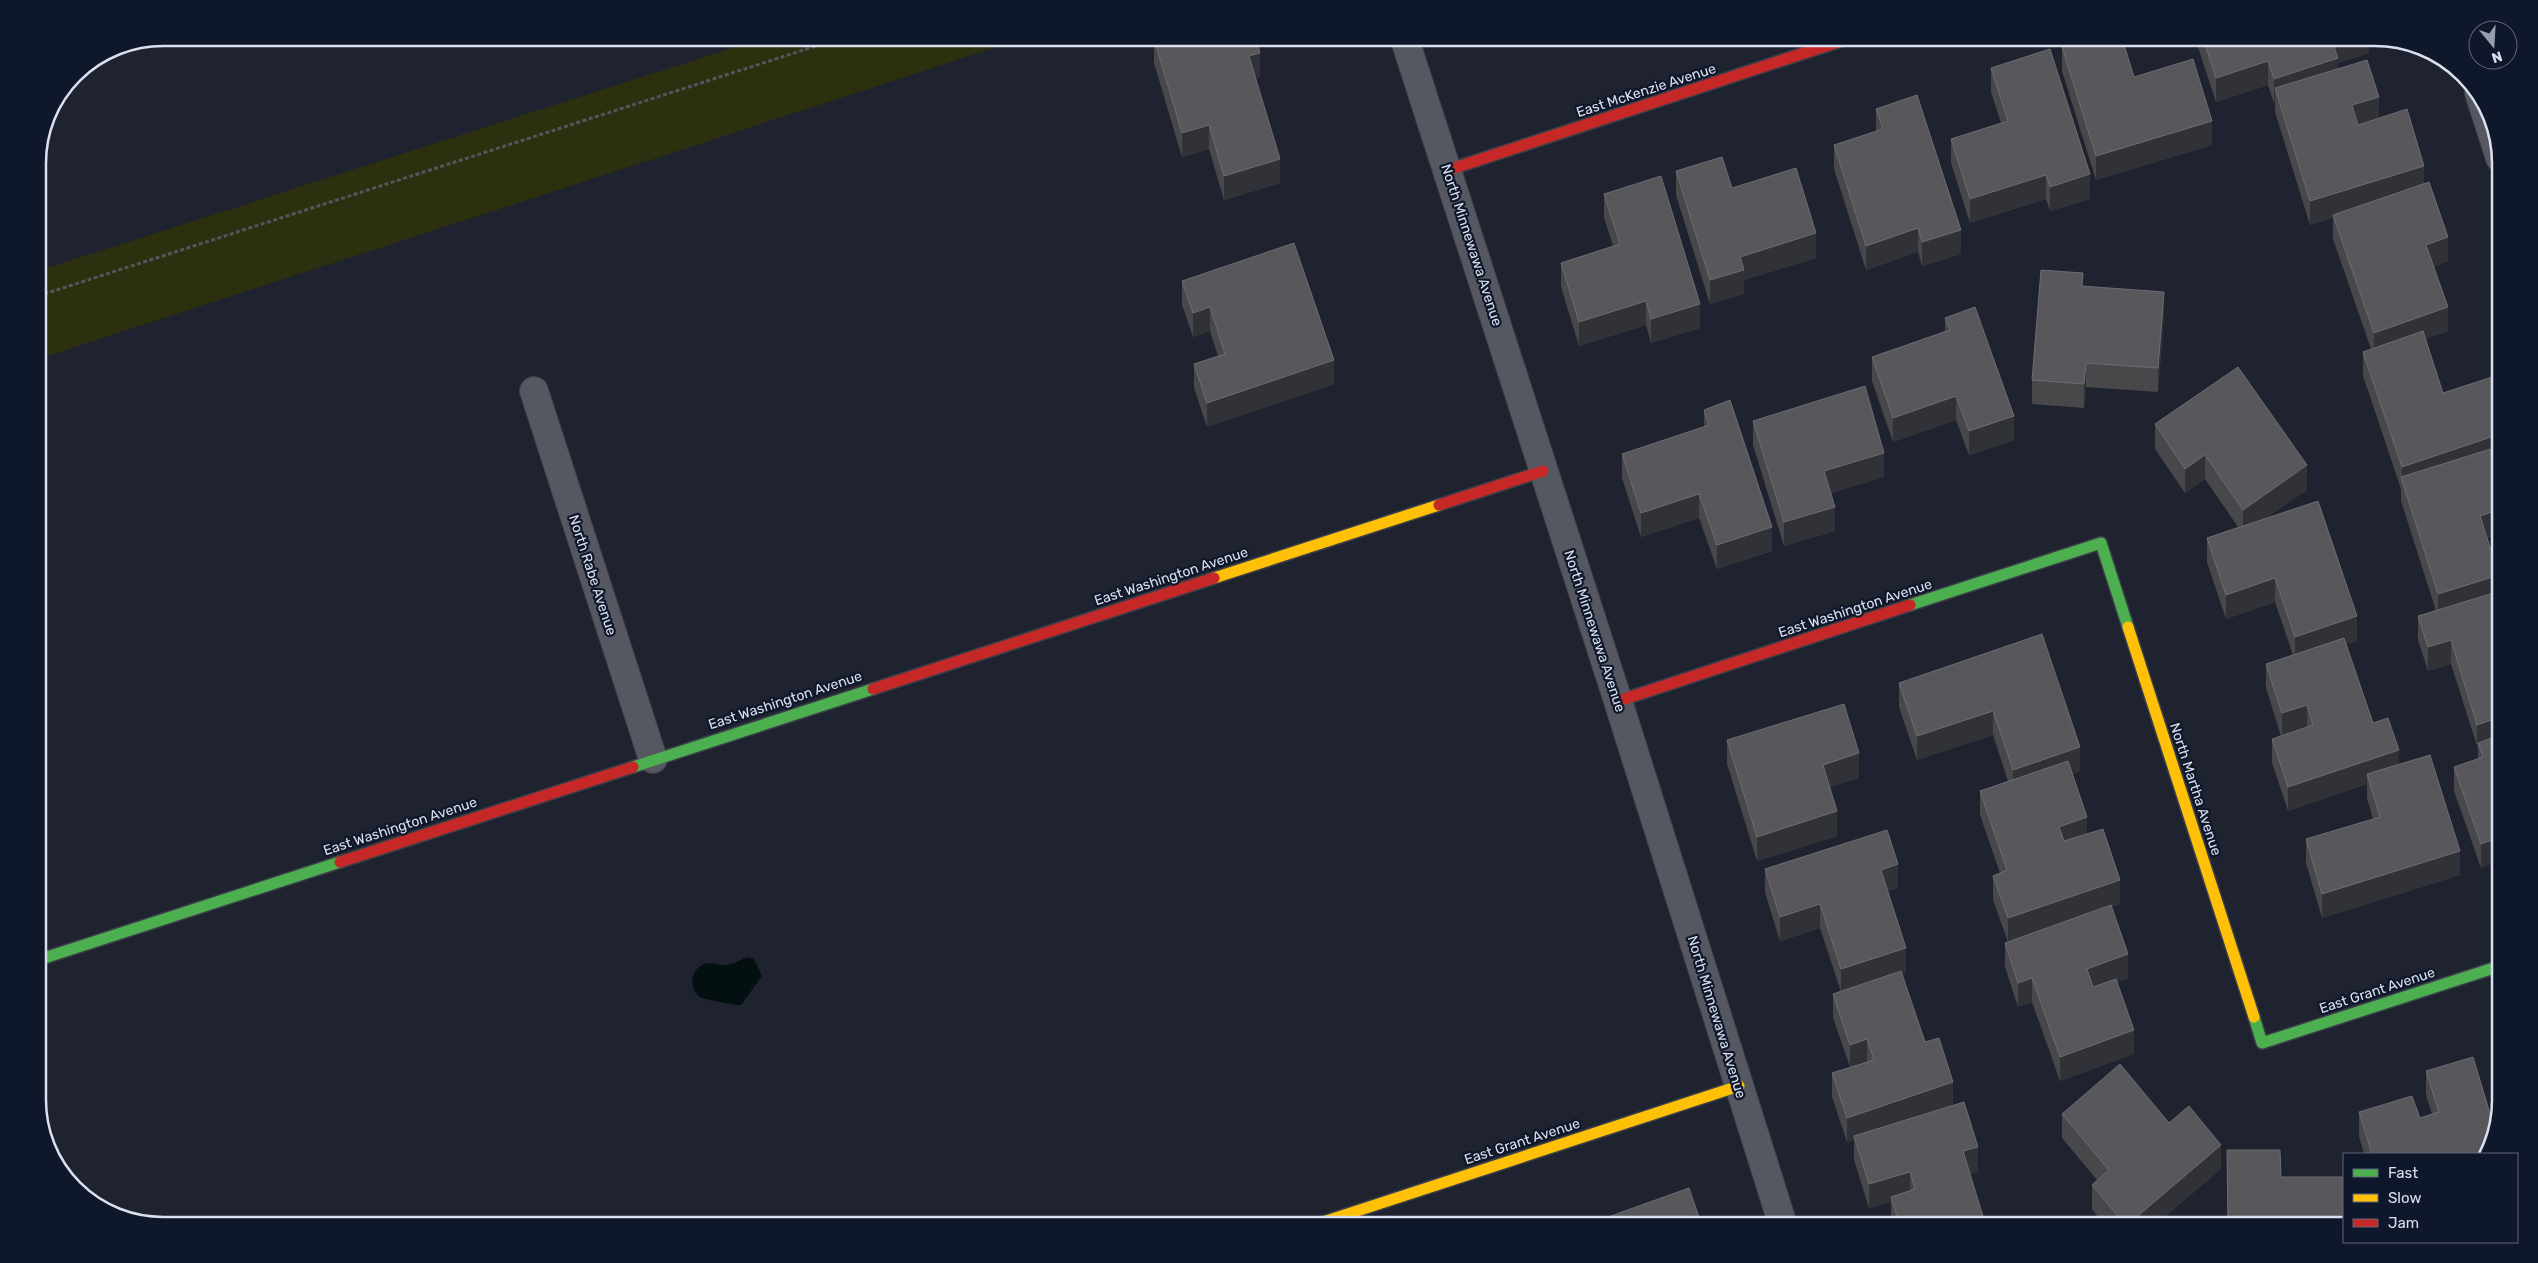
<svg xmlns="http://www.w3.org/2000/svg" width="2538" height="1263" font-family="Rubik,sans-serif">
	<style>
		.green { fill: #2d300e }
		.water { fill: #030f11 }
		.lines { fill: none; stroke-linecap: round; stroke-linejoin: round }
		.street-casing { stroke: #3c3f49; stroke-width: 30 }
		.fast-casing { stroke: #3c3f49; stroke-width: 14 }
		.slow-casing { stroke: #3c3f49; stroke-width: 14 }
		.jam-casing { stroke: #3c3f49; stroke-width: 14 }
		.path { stroke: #53565e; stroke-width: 3; stroke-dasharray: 4 2.5; stroke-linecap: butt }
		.street { stroke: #555861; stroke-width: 28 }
		.fast { stroke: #4caf50; stroke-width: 11 }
		.slow { stroke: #ffc107; stroke-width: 11 }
		.jam { stroke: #c62828; stroke-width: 11 }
		.wall { fill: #48474a }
		.shaded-wall { fill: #313138 }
		.building { fill: #58575c; stroke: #6c6c73 }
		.labels { text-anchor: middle; stroke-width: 4.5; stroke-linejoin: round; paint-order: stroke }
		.street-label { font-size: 14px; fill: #dae0ef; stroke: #0f172a }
		.rim { fill: none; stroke: #dae0ef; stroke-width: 2.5 }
	</style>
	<rect width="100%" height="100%" fill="#1e232f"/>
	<!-- green -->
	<polygon class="green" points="766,37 1025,38 38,359 38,271"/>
	<!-- water -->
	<path class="water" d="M747,957L754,959L762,976L741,1005C737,1006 703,999 700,997C690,990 690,974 699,967C708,960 716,965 725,965C733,965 740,960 747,957Z"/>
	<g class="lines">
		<defs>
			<g id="street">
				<polyline points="1404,37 1618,701 1783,1225"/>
				<polyline points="2479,93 2500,158"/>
				<polyline points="534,391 653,759"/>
			</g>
			<g id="fast">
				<polyline points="1910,605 2101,543 2128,627"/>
				<polyline points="633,767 873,689"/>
				<polyline points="38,960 340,862"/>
				<polyline points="2254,1017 2262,1043 2500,966"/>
			</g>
			<g id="slow">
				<polyline points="1214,578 1439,505"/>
				<polyline points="2128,627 2254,1017"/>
				<polyline points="1314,1225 1739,1086"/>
			</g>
			<g id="jam">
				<polyline points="1448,170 1853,37"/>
				<polyline points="1439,505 1543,471"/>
				<polyline points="873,689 1214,578"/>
				<polyline points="1618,701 1910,605"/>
				<polyline points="340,862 633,767"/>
			</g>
		</defs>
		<!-- street casing -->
		<use href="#street" class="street-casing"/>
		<!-- fast casing -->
		<use href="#fast" class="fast-casing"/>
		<!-- slow casing -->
		<use href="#slow" class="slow-casing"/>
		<!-- jam casing -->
		<use href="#jam" class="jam-casing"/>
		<!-- path -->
		<polyline class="path" points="38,296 844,37"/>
		<!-- street -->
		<use href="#street" class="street"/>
		<!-- fast -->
		<use href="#fast" class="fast"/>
		<!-- slow -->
		<use href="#slow" class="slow"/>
		<!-- jam -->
		<use href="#jam" class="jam"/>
	</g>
	<!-- wall -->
	<g class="wall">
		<polygon points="2195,38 2369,38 2369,53 2338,63 2338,69 2379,118 2424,183 2448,261 2433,267 2448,331 2425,339 2443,393 2500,399 2500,533 2487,538 2481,868 2454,791 2454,767 2478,759 2478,749 2451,664 2428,671 2418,640 2418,616 2436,611 2401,501 2401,489 2363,376 2363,352 2371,349 2333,239 2333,218 2310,225 2275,112 2275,103 2274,103 2268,85 2216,102"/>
		<polygon points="1154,39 1260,77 1256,78 1280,183 1224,200 1209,149 1182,157 1154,63"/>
		<polygon points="2062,47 2134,77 2212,145 2096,180 2062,71"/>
		<polygon points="1991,68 2090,199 2050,211 2046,199 1970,223 1951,163 1951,139 2001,123 1991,92"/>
		<polygon points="1876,109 1961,254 1922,266 1918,252 1866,270 1834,169 1834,145 1876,131"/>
		<polygon points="1676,171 1732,188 1816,258 1744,280 1744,294 1710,304 1676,195"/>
		<polygon points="1604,194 1700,328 1651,343 1646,325 1579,346 1561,287 1561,263 1613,246 1604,218"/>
		<polygon points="1182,281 1334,384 1207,427 1194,388 1194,364 1218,356 1210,331 1193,337 1182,305"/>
		<polygon points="2083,286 2164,316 2158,392 2086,387 2084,408 2032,404 2032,380"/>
		<polygon points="1945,318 2014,440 1969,455 1956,420 1893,442 1872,381 1872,357 1945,331"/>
		<polygon points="1704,410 1772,551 1717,569 1699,518 1641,537 1622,478 1622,454 1704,427"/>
		<polygon points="1753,421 1884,477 1831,493 1835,531 1784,546 1753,445"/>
		<polygon points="2155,424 2307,490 2266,518 2357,641 2346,644 2373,723 2399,764 2460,875 2322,918 2306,863 2306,839 2373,819 2367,798 2367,784 2288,811 2272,763 2272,739 2281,736 2266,688 2266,664 2293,655 2275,602 2226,619 2207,562 2207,538 2238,527 2205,479 2185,493 2155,449"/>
		<polygon points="2042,634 2080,771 2072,774 2087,834 2120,904 2112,907 2128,978 2117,982 2134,1054 2060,1081 2032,1002 2018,1007 2005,967 2005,943 2008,942 1993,900 1993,876 2000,873 1980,815 1980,791 2008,781 1993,735 1917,760 1899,707 1899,683"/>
		<polygon points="1727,740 1859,778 1830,787 1837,836 1757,861 1727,764"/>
		<polygon points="1765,869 1898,888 1888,891 1906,972 1902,974 1925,1042 1953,1105 1978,1172 1970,1174 1986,1226 1893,1226 1891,1221 1891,1202 1869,1208 1854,1160 1854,1140 1847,1142 1832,1097 1832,1073 1850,1067 1833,1018 1833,994 1841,992 1820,928 1780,941 1765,893"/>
		<polygon points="2426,1071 2488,1154 2364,1154 2359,1136 2359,1112 2420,1118 2432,1114 2426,1095"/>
		<polygon points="2062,1114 2169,1123 2221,1169 2154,1226 2105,1226 2092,1209 2092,1185 2097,1180 2062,1138"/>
	</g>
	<!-- shaded-wall -->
	<g class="shaded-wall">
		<polygon points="1545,38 1556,38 1545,41"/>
		<polygon points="2343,38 2369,38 2369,53 2338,63 2338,82 2275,88 2275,103 2274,103 2274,79 2332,41"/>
		<polygon points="1260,53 1260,77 1249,80 1249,56"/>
		<polygon points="2268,61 2268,85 2216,102 2216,78"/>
		<polygon points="2379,97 2379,121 2352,129 2352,105"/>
		<polygon points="2212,121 2212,145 2096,180 2096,156"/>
		<polygon points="1209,125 1209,149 1182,157 1182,133"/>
		<polygon points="1280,159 1280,183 1224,200 1224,176"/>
		<polygon points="2424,166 2424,190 2333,215 2333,218 2310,225 2310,201"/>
		<polygon points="2090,174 2090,199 2050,211 2050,187"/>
		<polygon points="2046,175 2046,199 1970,223 1970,199"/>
		<polygon points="1918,228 1918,252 1866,270 1866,246"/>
		<polygon points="1961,230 1961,254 1922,266 1922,242"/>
		<polygon points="1816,233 1816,258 1744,280 1744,294 1710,304 1710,280 1740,257"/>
		<polygon points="2448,237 2448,261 2426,269 2426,245"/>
		<polygon points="2164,292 2164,316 2158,392 2158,368"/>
		<polygon points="1646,301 1646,325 1579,346 1579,322"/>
		<polygon points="1700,304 1700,328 1651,343 1651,319"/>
		<polygon points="1210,307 1210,331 1193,337 1193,313"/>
		<polygon points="2448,307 2448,331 2374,357 2374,333"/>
		<polygon points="1334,360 1334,384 1207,427 1207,403"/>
		<polygon points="2086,363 2086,387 2084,408 2084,384"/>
		<polygon points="1956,396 1956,420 1893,442 1893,418"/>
		<polygon points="2014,416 2014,440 1969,455 1969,431"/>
		<polygon points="2500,434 2500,458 2402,480 2402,467"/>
		<polygon points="1884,453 1884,477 1824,495 1824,471"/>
		<polygon points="2205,455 2205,479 2185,493 2185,469"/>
		<polygon points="2307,465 2307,490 2243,534 2243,510"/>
		<polygon points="1699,494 1699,518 1641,537 1641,513"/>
		<polygon points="1835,507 1835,531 1784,546 1784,522"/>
		<polygon points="2500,509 2500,533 2480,540 2480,516"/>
		<polygon points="1772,527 1772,551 1717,569 1717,545"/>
		<polygon points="2499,575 2499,599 2438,618 2438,594"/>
		<polygon points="2275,578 2275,602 2226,619 2226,595"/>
		<polygon points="2357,616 2357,641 2295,661 2295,637"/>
		<polygon points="2451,640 2451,664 2428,671 2428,647"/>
		<polygon points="2307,705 2307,729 2282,737 2282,713"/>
		<polygon points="1993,711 1993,735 1917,760 1917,736"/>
		<polygon points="2500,717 2500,742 2478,743 2477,749 2477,725"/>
		<polygon points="2080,747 2080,771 2013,794 2013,770"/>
		<polygon points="2399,750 2399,774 2367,774 2367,784 2288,811 2288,787"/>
		<polygon points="1859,753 1859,778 1823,789 1823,765"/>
		<polygon points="1837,811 1837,836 1757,861 1757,837"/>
		<polygon points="2087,817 2087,841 2059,851 2059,827"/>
		<polygon points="2500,837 2500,861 2481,868 2481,844"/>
		<polygon points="2460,851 2460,875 2322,918 2322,894"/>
		<polygon points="1898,864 1898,888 1881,894 1881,870"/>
		<polygon points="2120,880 2120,904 2008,942 2008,918"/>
		<polygon points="1820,904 1820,928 1780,941 1780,917"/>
		<polygon points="1906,948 1906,972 1841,993 1841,969"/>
		<polygon points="2128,954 2128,978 2087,993 2087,969"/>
		<polygon points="2032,978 2032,1002 2018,1007 2018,983"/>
		<polygon points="2134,1030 2134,1054 2060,1081 2060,1057"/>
		<polygon points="1867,1039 1867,1063 1850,1069 1850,1045"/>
		<polygon points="1953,1082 1953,1106 1854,1136 1854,1140 1847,1142 1847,1118"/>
		<polygon points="2221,1145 2221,1169 2154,1226 2126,1226"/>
		<polygon points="1978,1147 1978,1172 1963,1176 1963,1151"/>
		<polygon points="1910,1172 1910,1196 1891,1197 1891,1202 1869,1208 1869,1184"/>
	</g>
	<!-- building -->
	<g class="building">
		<polygon points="1158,38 1256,38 1260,53 1249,56 1280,159 1224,176 1209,125 1182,133 1154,39"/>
		<polygon points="2092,38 2122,38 2134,77 2193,59 2212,121 2096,156 2062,47"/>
		<polygon points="2203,38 2343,38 2332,41 2338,58 2274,79 2268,61 2216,78"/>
		<polygon points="2050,49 2090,174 2050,187 2046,175 1970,199 1951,139 2008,121 1991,68"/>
		<polygon points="2367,60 2379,97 2352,105 2358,125 2407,109 2424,166 2310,201 2275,88"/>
		<polygon points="1917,95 1961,230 1922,242 1918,228 1866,246 1834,145 1883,129 1876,109"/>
		<polygon points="1722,157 1732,188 1796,168 1816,233 1740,257 1744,270 1710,280 1676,171"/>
		<polygon points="1661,176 1700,304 1651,319 1646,301 1579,322 1561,263 1620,244 1604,194"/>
		<polygon points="2429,182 2448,237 2426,245 2448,307 2374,333 2333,215"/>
		<polygon points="1294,243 1334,360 1207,403 1194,364 1225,354 1210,307 1193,313 1182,281"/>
		<polygon points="2041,270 2083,273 2082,286 2164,292 2158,368 2086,363 2084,384 2032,380"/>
		<polygon points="1975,307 2014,416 1969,431 1956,396 1893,418 1872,357 1950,330 1945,318"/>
		<polygon points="2423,331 2443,393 2492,377 2500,399 2500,434 2402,467 2363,352"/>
		<polygon points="2238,367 2307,465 2243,510 2205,455 2185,469 2155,424"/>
		<polygon points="1865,386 1884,453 1824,471 1835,507 1784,522 1753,421"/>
		<polygon points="1730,400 1772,527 1717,545 1699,494 1641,513 1622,454 1709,425 1704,410"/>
		<polygon points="2500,446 2500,509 2480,516 2499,575 2438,594 2401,477"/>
		<polygon points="2318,501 2357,616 2295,637 2275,578 2226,595 2207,538"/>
		<polygon points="2500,591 2500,717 2477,725 2451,640 2428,647 2418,616"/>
		<polygon points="2042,634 2080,747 2013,770 1993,711 1917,736 1899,683"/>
		<polygon points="2344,638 2373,723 2388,718 2399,750 2288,787 2272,739 2313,725 2307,705 2282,713 2266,664"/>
		<polygon points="1844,704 1859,753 1823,765 1837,811 1757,837 1727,740"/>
		<polygon points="2500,735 2500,837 2481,844 2454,767 2483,757 2478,743"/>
		<polygon points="2430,755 2460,851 2322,894 2306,839 2380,817 2367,774"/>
		<polygon points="2068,761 2087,817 2059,827 2064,841 2103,829 2120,880 2008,918 1993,876 2007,870 1980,791"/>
		<polygon points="1887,830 1898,864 1881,870 1906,948 1841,969 1820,904 1780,917 1765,869"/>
		<polygon points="2111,905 2128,954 2087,969 2093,987 2116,979 2134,1030 2060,1057 2032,978 2018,983 2005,943"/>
		<polygon points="1901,971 1925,1042 1939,1038 1953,1082 1847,1118 1832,1073 1874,1060 1867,1039 1850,1045 1833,994"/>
		<polygon points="2473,1057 2494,1127 2488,1154 2372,1154 2359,1112 2412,1096 2420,1118 2439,1112 2426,1071"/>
		<polygon points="2120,1064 2169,1123 2189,1106 2221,1145 2126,1226 2092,1185 2109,1170 2062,1114"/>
		<polygon points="1964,1102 1978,1147 1963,1151 1986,1226 1900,1226 1891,1197 1915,1189 1910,1172 1869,1184 1854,1136"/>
		<polygon points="2227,1150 2280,1150 2281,1177 2344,1177 2344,1226 2228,1226"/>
		<polygon points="1689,1188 1702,1226 1583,1226"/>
	</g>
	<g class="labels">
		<!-- street labels -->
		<g class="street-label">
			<text transform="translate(1646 90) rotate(-18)" y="5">East McKenzie Avenue</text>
			<text transform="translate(1472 245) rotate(72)" y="5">North Minnewawa Avenue</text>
			<text transform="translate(593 575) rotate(72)" y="5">North Rabe Avenue</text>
			<text transform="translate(1171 576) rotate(-18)" y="5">East Washington Avenue</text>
			<text transform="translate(1855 608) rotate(-18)" y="5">East Washington Avenue</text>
			<text transform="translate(1595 631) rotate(72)" y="5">North Minnewawa Avenue</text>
			<text transform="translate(785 700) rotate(-18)" y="5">East Washington Avenue</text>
			<text transform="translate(2196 789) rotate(72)" y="5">North Martha Avenue</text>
			<text transform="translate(400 826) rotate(-18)" y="5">East Washington Avenue</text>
			<text transform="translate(2377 990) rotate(-18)" y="5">East Grant Avenue</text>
			<text transform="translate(1717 1017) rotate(73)" y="5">North Minnewawa Avenue</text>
			<text transform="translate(1522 1141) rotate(-18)" y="5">East Grant Avenue</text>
		</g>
	</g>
	<!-- crop -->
	<path d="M0 0H2538V1263H0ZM163 46H2375A117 117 0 0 1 2492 163V1100A117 117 0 0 1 2375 1217H163A117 117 0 0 1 46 1100V163A117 117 0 0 1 163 46Z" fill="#0f172a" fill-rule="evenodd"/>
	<path class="rim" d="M163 46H2375A117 117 0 0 1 2492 163V1100A117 117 0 0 1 2375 1217H163A117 117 0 0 1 46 1100V163A117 117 0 0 1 163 46Z"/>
	<!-- legend -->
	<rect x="2343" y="1153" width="175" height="90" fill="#0f172a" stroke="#606779"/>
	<rect x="2353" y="1169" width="25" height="8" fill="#4caf50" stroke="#606779"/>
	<text x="2388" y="1178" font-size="15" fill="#dae0ef">Fast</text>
	<rect x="2353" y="1194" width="25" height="8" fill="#ffc107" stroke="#606779"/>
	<text x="2388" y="1203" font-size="15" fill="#dae0ef">Slow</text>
	<rect x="2353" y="1219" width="25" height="8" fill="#c62828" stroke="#606779"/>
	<text x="2388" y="1228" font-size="15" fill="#dae0ef">Jam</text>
	<!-- north arrow -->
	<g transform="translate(2493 45) rotate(162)"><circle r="24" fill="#0f172a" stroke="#606779"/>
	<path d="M0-4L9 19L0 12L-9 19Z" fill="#989eac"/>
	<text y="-8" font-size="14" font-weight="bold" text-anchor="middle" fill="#dae0ef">N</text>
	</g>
</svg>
